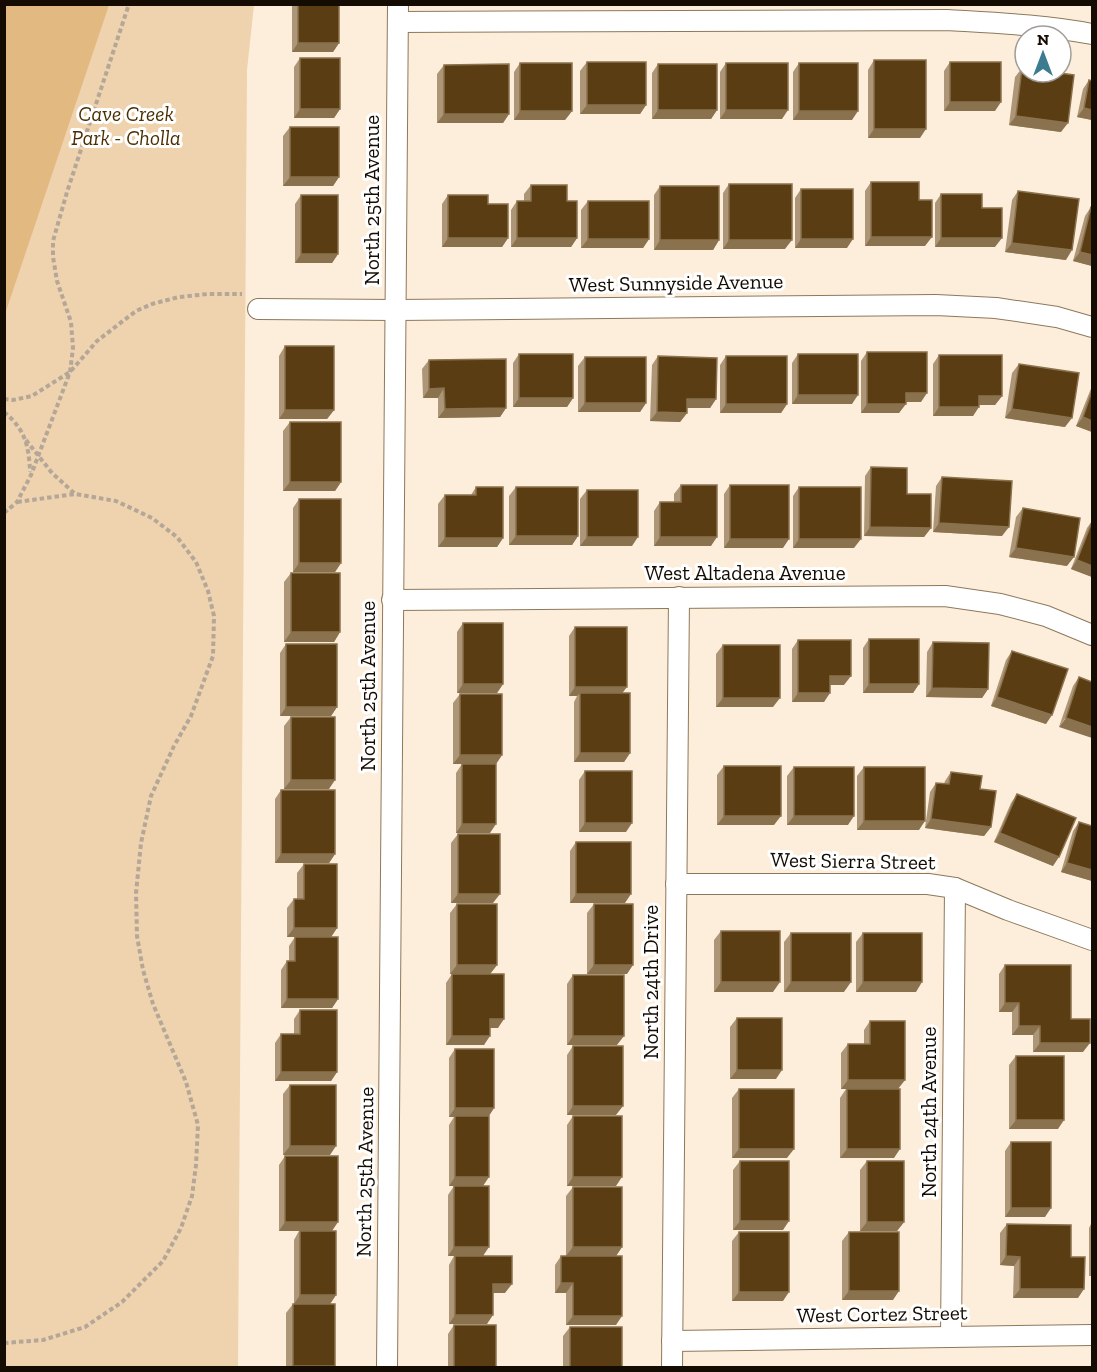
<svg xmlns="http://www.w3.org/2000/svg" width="1097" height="1372" font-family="'Zilla Slab',serif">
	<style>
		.green { fill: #efd2ae }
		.water { fill: #e3b982 }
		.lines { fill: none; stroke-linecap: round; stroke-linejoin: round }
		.street-casing { stroke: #8e785c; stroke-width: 22 }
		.path { stroke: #b4a797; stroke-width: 4; stroke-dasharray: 4.5 3; stroke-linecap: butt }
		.street { stroke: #fff; stroke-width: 20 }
		.wall { fill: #ac9677 }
		.shaded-wall { fill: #8b724f }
		.building { fill: #5a3d13; stroke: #8b724f; stroke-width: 1.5 }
		.labels { text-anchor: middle; stroke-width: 6; stroke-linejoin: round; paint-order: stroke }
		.park-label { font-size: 21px; font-style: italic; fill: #4b2f00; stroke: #fff }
		.street-label { font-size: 21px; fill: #140c03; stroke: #fff }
	</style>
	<rect width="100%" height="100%" fill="#fdeedb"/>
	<!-- green -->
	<polygon class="green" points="5,5 254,5 247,70 238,1367 5,1368"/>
	<!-- water -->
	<polygon class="water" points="5,4 109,5 5,314 4,5"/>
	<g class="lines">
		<defs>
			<g id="street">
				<path d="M398,22L947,20C996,23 1045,25 1092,34"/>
				<polyline points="258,309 396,310 936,305 996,308 1057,317 1092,327"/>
				<polyline points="392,600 945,596 1000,604 1046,616 1092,635"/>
				<polyline points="676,884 928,884 955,888 1008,910 1092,940"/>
				<polyline points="951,1337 955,888"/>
				<polyline points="672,1341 1092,1335"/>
				<polyline points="387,1368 398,4"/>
				<polyline points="672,1368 679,597"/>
			</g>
		</defs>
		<!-- street casing -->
		<use href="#street" class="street-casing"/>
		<!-- path -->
		<g class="path">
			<polyline points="4,399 13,400 32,396 70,372 97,341 136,311 152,304 179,297 208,294 242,294"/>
			<path d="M4,412C25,429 29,446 30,472"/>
			<polyline points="26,440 52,473 74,493"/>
			<polyline points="4,513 17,502 31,475 70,372 73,348 71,322 57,281 53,257 53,241 67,192 129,4"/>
			<polyline points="4,1343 43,1340 85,1327 122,1302 163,1261 181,1228 192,1196 196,1165 198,1125 186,1082 153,1004 143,970 137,936 136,893 141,843 151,796 174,746 191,716 213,656 214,616 208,591 196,562 177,537 152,518 116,501 75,494 17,502"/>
		</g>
		<!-- street -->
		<use href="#street" class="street"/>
	</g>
	<!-- wall -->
	<g class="wall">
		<polygon points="292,4 339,4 339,43 333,52 292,52"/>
		<polygon points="300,58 340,109 334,118 294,118 294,67"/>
		<polygon points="874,60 920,138 868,138 868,70"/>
		<polygon points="587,62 646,105 640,114 580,114 580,71"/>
		<polygon points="950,62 995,111 944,111 944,71"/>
		<polygon points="520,63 572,111 565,120 514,120 514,72"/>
		<polygon points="726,63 782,119 720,119 720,72"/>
		<polygon points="799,63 852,120 793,120 793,72"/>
		<polygon points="658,64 717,110 711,119 652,119 652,73"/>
		<polygon points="444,65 509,114 503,123 437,123 437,74"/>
		<polygon points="1022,68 1061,132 1009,125 1015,77"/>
		<polygon points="1089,80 1092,120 1077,117 1083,89"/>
		<polygon points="290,127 339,177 333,186 283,186 283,136"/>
		<polygon points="871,182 919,200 925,246 865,246 865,191"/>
		<polygon points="729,184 785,249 723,249 723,193"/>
		<polygon points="531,185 567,201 577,238 571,247 511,247 511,210 517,201 524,201 524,194"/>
		<polygon points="660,186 719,240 713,250 654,250 654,195"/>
		<polygon points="801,189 847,248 795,248 795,198"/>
		<polygon points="1018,191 1066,260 1005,252 1012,200"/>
		<polygon points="941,194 982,208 995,247 935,247 935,203"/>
		<polygon points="301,195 338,254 332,263 295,263 295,204"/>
		<polygon points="448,195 488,204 508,238 502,247 442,247 442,204"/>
		<polygon points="588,201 649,239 643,248 581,248 581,210"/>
		<polygon points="1091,207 1092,207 1092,266 1073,261 1085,216"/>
		<polygon points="285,346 334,410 327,419 279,419 279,356"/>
		<polygon points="867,352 921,402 906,402 899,413 861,413 861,361"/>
		<polygon points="519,354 573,398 567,407 513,407 513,363"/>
		<polygon points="798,354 852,404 792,404 792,363"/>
		<polygon points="939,355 1002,396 995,405 979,405 973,416 933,416 933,364"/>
		<polygon points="658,356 716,399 710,408 687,408 687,413 680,422 650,421 652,365"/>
		<polygon points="726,356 787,404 781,413 720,413 720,365"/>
		<polygon points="585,357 646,403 640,412 578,412 578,366"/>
		<polygon points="429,360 506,408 500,417 438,418 438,398 423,398 422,369"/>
		<polygon points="1019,364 1065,427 1005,418 1012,373"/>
		<polygon points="1092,386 1092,432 1076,426"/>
		<polygon points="290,422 341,482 335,491 283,491 283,431"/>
		<polygon points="871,467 907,494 931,528 924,537 864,536 865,476"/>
		<polygon points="942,477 1002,536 933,532 936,486"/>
		<polygon points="681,485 711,546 654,546 654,511 660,502 674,502 674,494"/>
		<polygon points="730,485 783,548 724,548 724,494"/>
		<polygon points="476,487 503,538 497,547 438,547 438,504 445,495 471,495"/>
		<polygon points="516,487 578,536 572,545 509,545 509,496"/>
		<polygon points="799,487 854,548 793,548 793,496"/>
		<polygon points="587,490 632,546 580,546 580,499"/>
		<polygon points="299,499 341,563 335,572 293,572 293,508"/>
		<polygon points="1023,508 1067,566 1009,557 1016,517"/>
		<polygon points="1092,521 1092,577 1071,569 1087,528"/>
		<polygon points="291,573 340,632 334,642 284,642 284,582"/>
		<polygon points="463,623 503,684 497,693 457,693 457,632"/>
		<polygon points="575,627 623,693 630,753 624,762 574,762 574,702 577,696 569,696 569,636"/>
		<polygon points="869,639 919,684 913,693 863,693 863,648"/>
		<polygon points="798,640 844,685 830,685 824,702 792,702 792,649"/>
		<polygon points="933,642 988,689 982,698 926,697 927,652"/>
		<polygon points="286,644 337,707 331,716 280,716 280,653"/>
		<polygon points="723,645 773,707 716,707 716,654"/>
		<polygon points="1012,651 1046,724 991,706 1006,660"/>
		<polygon points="1079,677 1092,682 1059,727 1073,686"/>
		<polygon points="460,694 502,755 496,764 453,764 453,703"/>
		<polygon points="291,717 329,789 284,789 284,726"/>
		<polygon points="462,764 490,833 456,833 456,773"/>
		<polygon points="724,766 774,825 717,825 717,775"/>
		<polygon points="794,767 848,825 787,825 787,776"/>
		<polygon points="864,767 919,830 857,830 857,776"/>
		<polygon points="585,771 626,832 579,832 579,780"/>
		<polygon points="951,772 980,789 991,827 984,836 925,828 930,792 936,783 944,784 945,781"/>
		<polygon points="281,790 335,854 329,863 275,863 275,799"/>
		<polygon points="1017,794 1053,866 994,842 1011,803"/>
		<polygon points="1079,822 1092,826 1092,881 1061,872 1073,831"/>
		<polygon points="458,834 493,903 451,903 451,843"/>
		<polygon points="576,842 625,903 570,903 570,851"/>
		<polygon points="304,864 337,928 331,937 287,937 287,908 294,899 297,899 297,873"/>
		<polygon points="457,904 497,965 490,974 450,974 450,913"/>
		<polygon points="594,904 627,974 587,974 587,913"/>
		<polygon points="721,931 773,992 714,992 714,940"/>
		<polygon points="791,933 844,992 784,992 784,942"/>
		<polygon points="863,933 916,992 856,992 856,942"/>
		<polygon points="295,937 338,999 332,1008 281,1008 281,970 287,961 289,961 289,946"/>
		<polygon points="1005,965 1071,1019 1083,1052 1033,1052 1033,1035 1012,1035 1012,1012 999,1012 999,974"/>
		<polygon points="452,974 498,1028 490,1028 484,1045 446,1045 446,983"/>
		<polygon points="573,975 617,1045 567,1045 567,984"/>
		<polygon points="300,1010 337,1072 331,1081 275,1081 275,1043 281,1034 294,1034 294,1019"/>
		<polygon points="737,1018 776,1079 730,1079 730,1027"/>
		<polygon points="870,1021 899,1089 894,1158 840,1158 840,1098 846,1089 841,1089 841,1053 848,1044 864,1044 864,1030"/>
		<polygon points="573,1046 616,1115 567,1115 567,1055"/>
		<polygon points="455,1049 494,1108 489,1116 489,1177 449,1186 449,1125 454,1117 449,1117 449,1058"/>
		<polygon points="1016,1056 1058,1129 1009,1129 1009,1065"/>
		<polygon points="290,1085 330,1155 283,1155 283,1094"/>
		<polygon points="739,1089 787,1158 732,1158 732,1098"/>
		<polygon points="573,1116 616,1186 567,1186 567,1125"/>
		<polygon points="1011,1142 1045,1217 1005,1217 1005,1151"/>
		<polygon points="285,1156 332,1231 336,1295 330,1304 294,1304 294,1240 299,1231 279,1231 279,1165"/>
		<polygon points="740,1161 783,1230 733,1230 733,1170"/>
		<polygon points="867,1161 904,1222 897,1231 860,1231 860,1170"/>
		<polygon points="454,1186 484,1256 505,1293 493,1293 487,1324 449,1324 449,1265 454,1256 448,1256 448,1195"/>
		<polygon points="573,1187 622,1247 616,1256 566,1256 566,1196"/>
		<polygon points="1092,1222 1092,1276 1089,1276 1089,1228"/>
		<polygon points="1007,1224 1071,1257 1078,1298 1013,1298 1014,1266 1000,1265 1000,1233"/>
		<polygon points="739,1232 783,1301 732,1301 732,1241"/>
		<polygon points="849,1232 893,1300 842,1300 842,1241"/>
		<polygon points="561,1256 616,1325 566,1325 566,1293 555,1293 555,1265"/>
		<polygon points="293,1304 335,1366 334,1368 286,1368 286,1313"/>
		<polygon points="454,1325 496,1368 448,1368 448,1334"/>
		<polygon points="570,1327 622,1368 563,1368 563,1336"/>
	</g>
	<!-- shaded-wall -->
	<g class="shaded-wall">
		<polygon points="298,43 339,43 333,52 292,52"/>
		<polygon points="950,102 1001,102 995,111 944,111"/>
		<polygon points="587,105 646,105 640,114 580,114"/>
		<polygon points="1084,108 1092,110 1092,120 1077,117"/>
		<polygon points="300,109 340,109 334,118 294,118"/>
		<polygon points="658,110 717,110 711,119 652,119"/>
		<polygon points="726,110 788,110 782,119 720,119"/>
		<polygon points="520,111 572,111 565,120 514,120"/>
		<polygon points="799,111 858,111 852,120 793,120"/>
		<polygon points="444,114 509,114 503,123 437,123"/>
		<polygon points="1016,116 1068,123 1061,132 1009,125"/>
		<polygon points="874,129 926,129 920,138 868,138"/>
		<polygon points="290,177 339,177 333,186 283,186"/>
		<polygon points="871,237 932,237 925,246 865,246"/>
		<polygon points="448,238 508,238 502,247 442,247"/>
		<polygon points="517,238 577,238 571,247 511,247"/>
		<polygon points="941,238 1002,238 995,247 935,247"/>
		<polygon points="588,239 649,239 643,248 581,248"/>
		<polygon points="801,239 853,239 847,248 795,248"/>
		<polygon points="660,240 719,240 713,250 654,250"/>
		<polygon points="729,240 792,240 785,249 723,249"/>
		<polygon points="1012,243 1072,250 1066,260 1005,252"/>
		<polygon points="1080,252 1092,255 1092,266 1073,261"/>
		<polygon points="301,254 338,254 332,263 295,263"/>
		<polygon points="444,388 438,398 423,398 429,389"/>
		<polygon points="906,393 927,393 921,402 899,402"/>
		<polygon points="798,395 858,395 852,404 792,404"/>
		<polygon points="979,396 1002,396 995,405 973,405"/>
		<polygon points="519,398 573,398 567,407 513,407"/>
		<polygon points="687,399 716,399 710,408 681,408"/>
		<polygon points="585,403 646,403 640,412 578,412"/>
		<polygon points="726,404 787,404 781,413 720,413"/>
		<polygon points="867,404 906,404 899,413 861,413"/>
		<polygon points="939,407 979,407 973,416 933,416"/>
		<polygon points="506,408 500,417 438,418 445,409"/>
		<polygon points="1012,409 1072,418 1065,427 1005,418"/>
		<polygon points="285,410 334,410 327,419 279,419"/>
		<polygon points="657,412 687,413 680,422 650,421"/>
		<polygon points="1083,417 1092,421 1092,432 1076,426"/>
		<polygon points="290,482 341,482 335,491 283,491"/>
		<polygon points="939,523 1009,527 1002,536 933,532"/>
		<polygon points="870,527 931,528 924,537 864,536"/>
		<polygon points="516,536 578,536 572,545 509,545"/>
		<polygon points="587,537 638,537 632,546 580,546"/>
		<polygon points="660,537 717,537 711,546 654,546"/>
		<polygon points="445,538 503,538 497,547 438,547"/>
		<polygon points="730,539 789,539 783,548 724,548"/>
		<polygon points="799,539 861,539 854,548 793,548"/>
		<polygon points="1016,548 1074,557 1067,566 1009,557"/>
		<polygon points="1077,560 1092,566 1092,577 1071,569"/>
		<polygon points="299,563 341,563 335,572 293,572"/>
		<polygon points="291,632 340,632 334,642 284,642"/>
		<polygon points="830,676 851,676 844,685 824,685"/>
		<polygon points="463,684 503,684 497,693 457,693"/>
		<polygon points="869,684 919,684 913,693 863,693"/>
		<polygon points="575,687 627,687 620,696 580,693 577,696 569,696"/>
		<polygon points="932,688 988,689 982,698 926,697"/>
		<polygon points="798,693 830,693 824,702 792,702"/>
		<polygon points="997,697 1052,715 1046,724 991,706"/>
		<polygon points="723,698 780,698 773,707 716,707"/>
		<polygon points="286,707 337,707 331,716 280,716"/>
		<polygon points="1066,718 1092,727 1092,738 1059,727"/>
		<polygon points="580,753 630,753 624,762 574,762"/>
		<polygon points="460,755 502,755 496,764 453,764"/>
		<polygon points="291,780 335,780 329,789 284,789"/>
		<polygon points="724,816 781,816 774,825 717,825"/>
		<polygon points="794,816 854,816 848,825 787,825"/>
		<polygon points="931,819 991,827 984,836 925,828"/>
		<polygon points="864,821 925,821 919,830 857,830"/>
		<polygon points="585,823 632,823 626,832 579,832"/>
		<polygon points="462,824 496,824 490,833 456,833"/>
		<polygon points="1000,833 1059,857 1053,866 994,842"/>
		<polygon points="281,854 335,854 329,863 275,863"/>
		<polygon points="1067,863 1092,870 1092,881 1061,872"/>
		<polygon points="458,894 500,894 493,903 451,903"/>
		<polygon points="576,894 631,894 625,903 570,903"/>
		<polygon points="294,928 337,928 331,937 287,937"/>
		<polygon points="457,965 497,965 490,974 450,974"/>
		<polygon points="594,965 633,965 627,974 587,974"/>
		<polygon points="721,982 780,982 773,992 714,992"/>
		<polygon points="791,982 851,982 844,992 784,992"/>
		<polygon points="863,982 922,982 916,992 856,992"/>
		<polygon points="287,999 338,999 332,1008 281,1008"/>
		<polygon points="1005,1003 1019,1003 1012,1012 999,1012"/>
		<polygon points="490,1019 504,1019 498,1028 484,1028"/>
		<polygon points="1019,1026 1040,1026 1033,1035 1012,1035"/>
		<polygon points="452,1036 490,1036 484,1045 446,1045"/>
		<polygon points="573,1036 624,1036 617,1045 567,1045"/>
		<polygon points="1040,1043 1090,1043 1083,1052 1033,1052"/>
		<polygon points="737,1070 782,1070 776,1079 730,1079"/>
		<polygon points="281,1072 337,1072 331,1081 275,1081"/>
		<polygon points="848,1080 905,1080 898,1089 841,1089"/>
		<polygon points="573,1106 623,1106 616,1115 567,1115"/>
		<polygon points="455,1108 494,1108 488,1117 455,1116 454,1117 449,1117"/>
		<polygon points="1016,1120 1064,1120 1058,1129 1009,1129"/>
		<polygon points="290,1146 336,1146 330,1155 283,1155"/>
		<polygon points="739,1149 794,1149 787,1158 732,1158"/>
		<polygon points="847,1149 900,1149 894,1158 840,1158"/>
		<polygon points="455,1177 489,1177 483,1186 449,1186"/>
		<polygon points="573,1177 622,1177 616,1186 567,1186"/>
		<polygon points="1011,1208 1051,1208 1045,1217 1005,1217"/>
		<polygon points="740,1221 789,1221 783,1230 733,1230"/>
		<polygon points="285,1222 338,1222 332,1231 279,1231"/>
		<polygon points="867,1222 904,1222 897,1231 860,1231"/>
		<polygon points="454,1247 489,1247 483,1256 448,1256"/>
		<polygon points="573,1247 622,1247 616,1256 566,1256"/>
		<polygon points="1006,1256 1020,1257 1014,1266 1000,1265"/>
		<polygon points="561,1283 573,1283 566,1293 555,1293"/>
		<polygon points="493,1284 512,1284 505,1293 487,1293"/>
		<polygon points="1020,1289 1084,1289 1078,1298 1013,1298"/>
		<polygon points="849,1291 899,1291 893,1300 842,1300"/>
		<polygon points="739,1292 789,1292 783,1301 732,1301"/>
		<polygon points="300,1295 336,1295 330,1304 294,1304"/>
		<polygon points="455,1315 493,1315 487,1324 449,1324"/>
		<polygon points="573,1316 622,1316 616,1325 566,1325"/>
		<polygon points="293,1366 335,1366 334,1368 292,1368"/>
	</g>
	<!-- building -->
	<g class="building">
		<rect x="298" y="4" width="41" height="39"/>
		<rect x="300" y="58" width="40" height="51"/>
		<rect x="874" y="60" width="52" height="69"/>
		<rect x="587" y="62" width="59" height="43"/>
		<rect x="950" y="62" width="51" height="40"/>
		<rect x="520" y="63" width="52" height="48"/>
		<rect x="726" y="63" width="62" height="47"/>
		<rect x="799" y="63" width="59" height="48"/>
		<polygon points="509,64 509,114 444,114 444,65"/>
		<rect x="658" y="64" width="59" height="46"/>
		<polygon points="1022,68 1025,69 1025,72 1052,72 1074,75 1068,123 1016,116"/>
		<polygon points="1089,80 1092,81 1092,110 1084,108"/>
		<rect x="290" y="127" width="49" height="50"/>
		<polygon points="871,182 919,182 919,200 932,200 932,237 871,237"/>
		<rect x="729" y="184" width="63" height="56"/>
		<polygon points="531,185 567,185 567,201 577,201 577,238 517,238 517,201 531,201"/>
		<rect x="660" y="186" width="59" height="54"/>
		<rect x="801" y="189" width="52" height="50"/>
		<polygon points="1018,191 1079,199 1072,250 1012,243"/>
		<polygon points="941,194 982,194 982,208 1002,208 1002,238 941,238"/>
		<rect x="301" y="195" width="37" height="59"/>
		<polygon points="448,195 488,195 488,204 508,204 508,238 448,238"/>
		<rect x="588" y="201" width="61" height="38"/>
		<polygon points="1091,207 1092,207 1092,255 1080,252"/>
		<rect x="285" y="346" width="49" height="64"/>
		<polygon points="867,352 927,352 927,393 906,393 906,404 867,404"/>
		<rect x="519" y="354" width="54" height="44"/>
		<rect x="798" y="354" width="60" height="41"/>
		<polygon points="939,355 1002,355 1002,396 979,396 979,407 939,407"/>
		<polygon points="658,356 717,358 716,399 687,399 687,413 657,412"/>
		<rect x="726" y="356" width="61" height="48"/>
		<rect x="585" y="357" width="61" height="46"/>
		<polygon points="506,359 506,408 445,409 444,388 429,389 429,360"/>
		<polygon points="1019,364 1079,373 1072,418 1012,409"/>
		<polygon points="1092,391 1092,421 1083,417"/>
		<rect x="290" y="422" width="51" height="60"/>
		<polygon points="871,467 907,468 907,494 931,494 931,528 870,527"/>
		<polygon points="942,477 1012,481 1009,527 939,523"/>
		<polygon points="681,485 717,485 717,537 660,537 660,502 681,502"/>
		<rect x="730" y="485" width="59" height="54"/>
		<polygon points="476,487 503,487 503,538 445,538 445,495 476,495"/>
		<rect x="516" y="487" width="62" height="49"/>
		<rect x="799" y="487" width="62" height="52"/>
		<rect x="587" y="490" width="51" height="47"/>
		<rect x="299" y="499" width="42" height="64"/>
		<polygon points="1023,508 1080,518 1074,557 1016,548"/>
		<polygon points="1092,522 1092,566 1077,560"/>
		<rect x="291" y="573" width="49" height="59"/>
		<rect x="463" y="623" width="40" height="61"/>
		<rect x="575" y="627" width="52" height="60"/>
		<rect x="869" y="639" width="50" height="45"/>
		<polygon points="798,640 851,640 851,676 830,676 830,693 798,693"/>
		<polygon points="933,642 989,643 988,689 932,688"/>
		<rect x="286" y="644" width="51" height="63"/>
		<rect x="723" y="645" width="57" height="53"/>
		<polygon points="1012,651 1068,669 1052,715 997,697"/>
		<polygon points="1079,677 1092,682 1092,727 1066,718"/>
		<rect x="580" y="693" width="50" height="60"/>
		<rect x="460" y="694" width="42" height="61"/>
		<rect x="291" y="717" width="44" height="63"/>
		<rect x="462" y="764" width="34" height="60"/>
		<rect x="724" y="766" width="57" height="50"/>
		<rect x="794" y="767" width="60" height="49"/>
		<rect x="864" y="767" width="61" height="54"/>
		<rect x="585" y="771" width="47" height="52"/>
		<polygon points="951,772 982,776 980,789 996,791 991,827 931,819 936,783 949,784"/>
		<rect x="281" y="790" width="54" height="64"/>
		<polygon points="1017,794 1076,818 1059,857 1000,833"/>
		<polygon points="1079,822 1092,826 1092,870 1067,863"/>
		<rect x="458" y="834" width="42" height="60"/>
		<rect x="576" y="842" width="55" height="52"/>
		<polygon points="304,864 337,864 337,928 294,928 294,899 304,899"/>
		<rect x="457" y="904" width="40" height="61"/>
		<rect x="594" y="904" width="39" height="61"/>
		<rect x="721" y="931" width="59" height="51"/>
		<rect x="791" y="933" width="60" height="49"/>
		<rect x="863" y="933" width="59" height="49"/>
		<polygon points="295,937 338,937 338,999 287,999 287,961 295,961"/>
		<polygon points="1005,965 1071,965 1071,1019 1090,1019 1090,1043 1040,1043 1040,1026 1019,1026 1019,1003 1005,1003"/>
		<polygon points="452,974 504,974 504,1019 490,1019 490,1036 452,1036"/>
		<rect x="573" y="975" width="51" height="61"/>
		<polygon points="300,1010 337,1010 337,1072 281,1072 281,1034 300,1034"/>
		<rect x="737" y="1018" width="45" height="52"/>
		<polygon points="870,1021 905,1021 905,1080 848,1080 848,1044 870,1044"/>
		<rect x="573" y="1046" width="50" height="60"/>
		<rect x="455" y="1049" width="39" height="59"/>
		<rect x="1016" y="1056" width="48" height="64"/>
		<rect x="290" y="1085" width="46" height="61"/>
		<rect x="739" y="1089" width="55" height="60"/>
		<rect x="847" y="1089" width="53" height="60"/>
		<rect x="455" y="1116" width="34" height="61"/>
		<rect x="573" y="1116" width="49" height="61"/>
		<rect x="1011" y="1142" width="40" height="66"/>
		<rect x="285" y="1156" width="53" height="66"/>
		<rect x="740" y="1161" width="49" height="60"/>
		<rect x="867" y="1161" width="37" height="61"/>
		<rect x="454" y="1186" width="35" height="61"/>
		<rect x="573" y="1187" width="49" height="60"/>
		<polygon points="1007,1224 1071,1225 1071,1257 1085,1257 1084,1289 1020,1289 1020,1257 1006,1256"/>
		<rect x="300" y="1231" width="36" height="64"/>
		<rect x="739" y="1232" width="50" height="60"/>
		<rect x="849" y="1232" width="50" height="59"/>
		<polygon points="455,1256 512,1256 512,1284 493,1284 493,1315 455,1315"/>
		<polygon points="561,1256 622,1256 622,1316 573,1316 573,1283 561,1283"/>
		<rect x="293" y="1304" width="42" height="62"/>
		<rect x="454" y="1325" width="42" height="43"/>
		<rect x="570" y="1327" width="52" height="41"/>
	</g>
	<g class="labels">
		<!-- park labels -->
		<g class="park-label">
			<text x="126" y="121">Cave Creek<tspan x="126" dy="24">Park - Cholla</tspan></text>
		</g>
		<!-- street labels -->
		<g class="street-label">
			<text transform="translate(372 200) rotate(-90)" y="7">North 25th Avenue</text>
			<text transform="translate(676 283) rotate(-1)" y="7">West Sunnyside Avenue</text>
			<text x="745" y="580">West Altadena Avenue</text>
			<text transform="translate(368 686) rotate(-90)" y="7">North 25th Avenue</text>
			<text transform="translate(853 861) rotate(1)" y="7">West Sierra Street</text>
			<text transform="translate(651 982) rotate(-90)" y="7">North 24th Drive</text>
			<text transform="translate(929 1112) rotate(-90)" y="7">North 24th Avenue</text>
			<text transform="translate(365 1172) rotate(-89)" y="7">North 25th Avenue</text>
			<text transform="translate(882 1314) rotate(-1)" y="7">West Cortez Street</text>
		</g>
	</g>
	<!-- border -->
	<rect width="1097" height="1372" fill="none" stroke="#140c03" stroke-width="12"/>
	<!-- north arrow -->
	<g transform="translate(1043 54)"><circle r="28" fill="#ffffff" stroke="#a19e9a" stroke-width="1.5"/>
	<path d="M0-4.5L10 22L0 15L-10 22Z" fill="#3d7b90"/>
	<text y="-9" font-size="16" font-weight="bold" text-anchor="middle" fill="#140c03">N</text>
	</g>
</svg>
